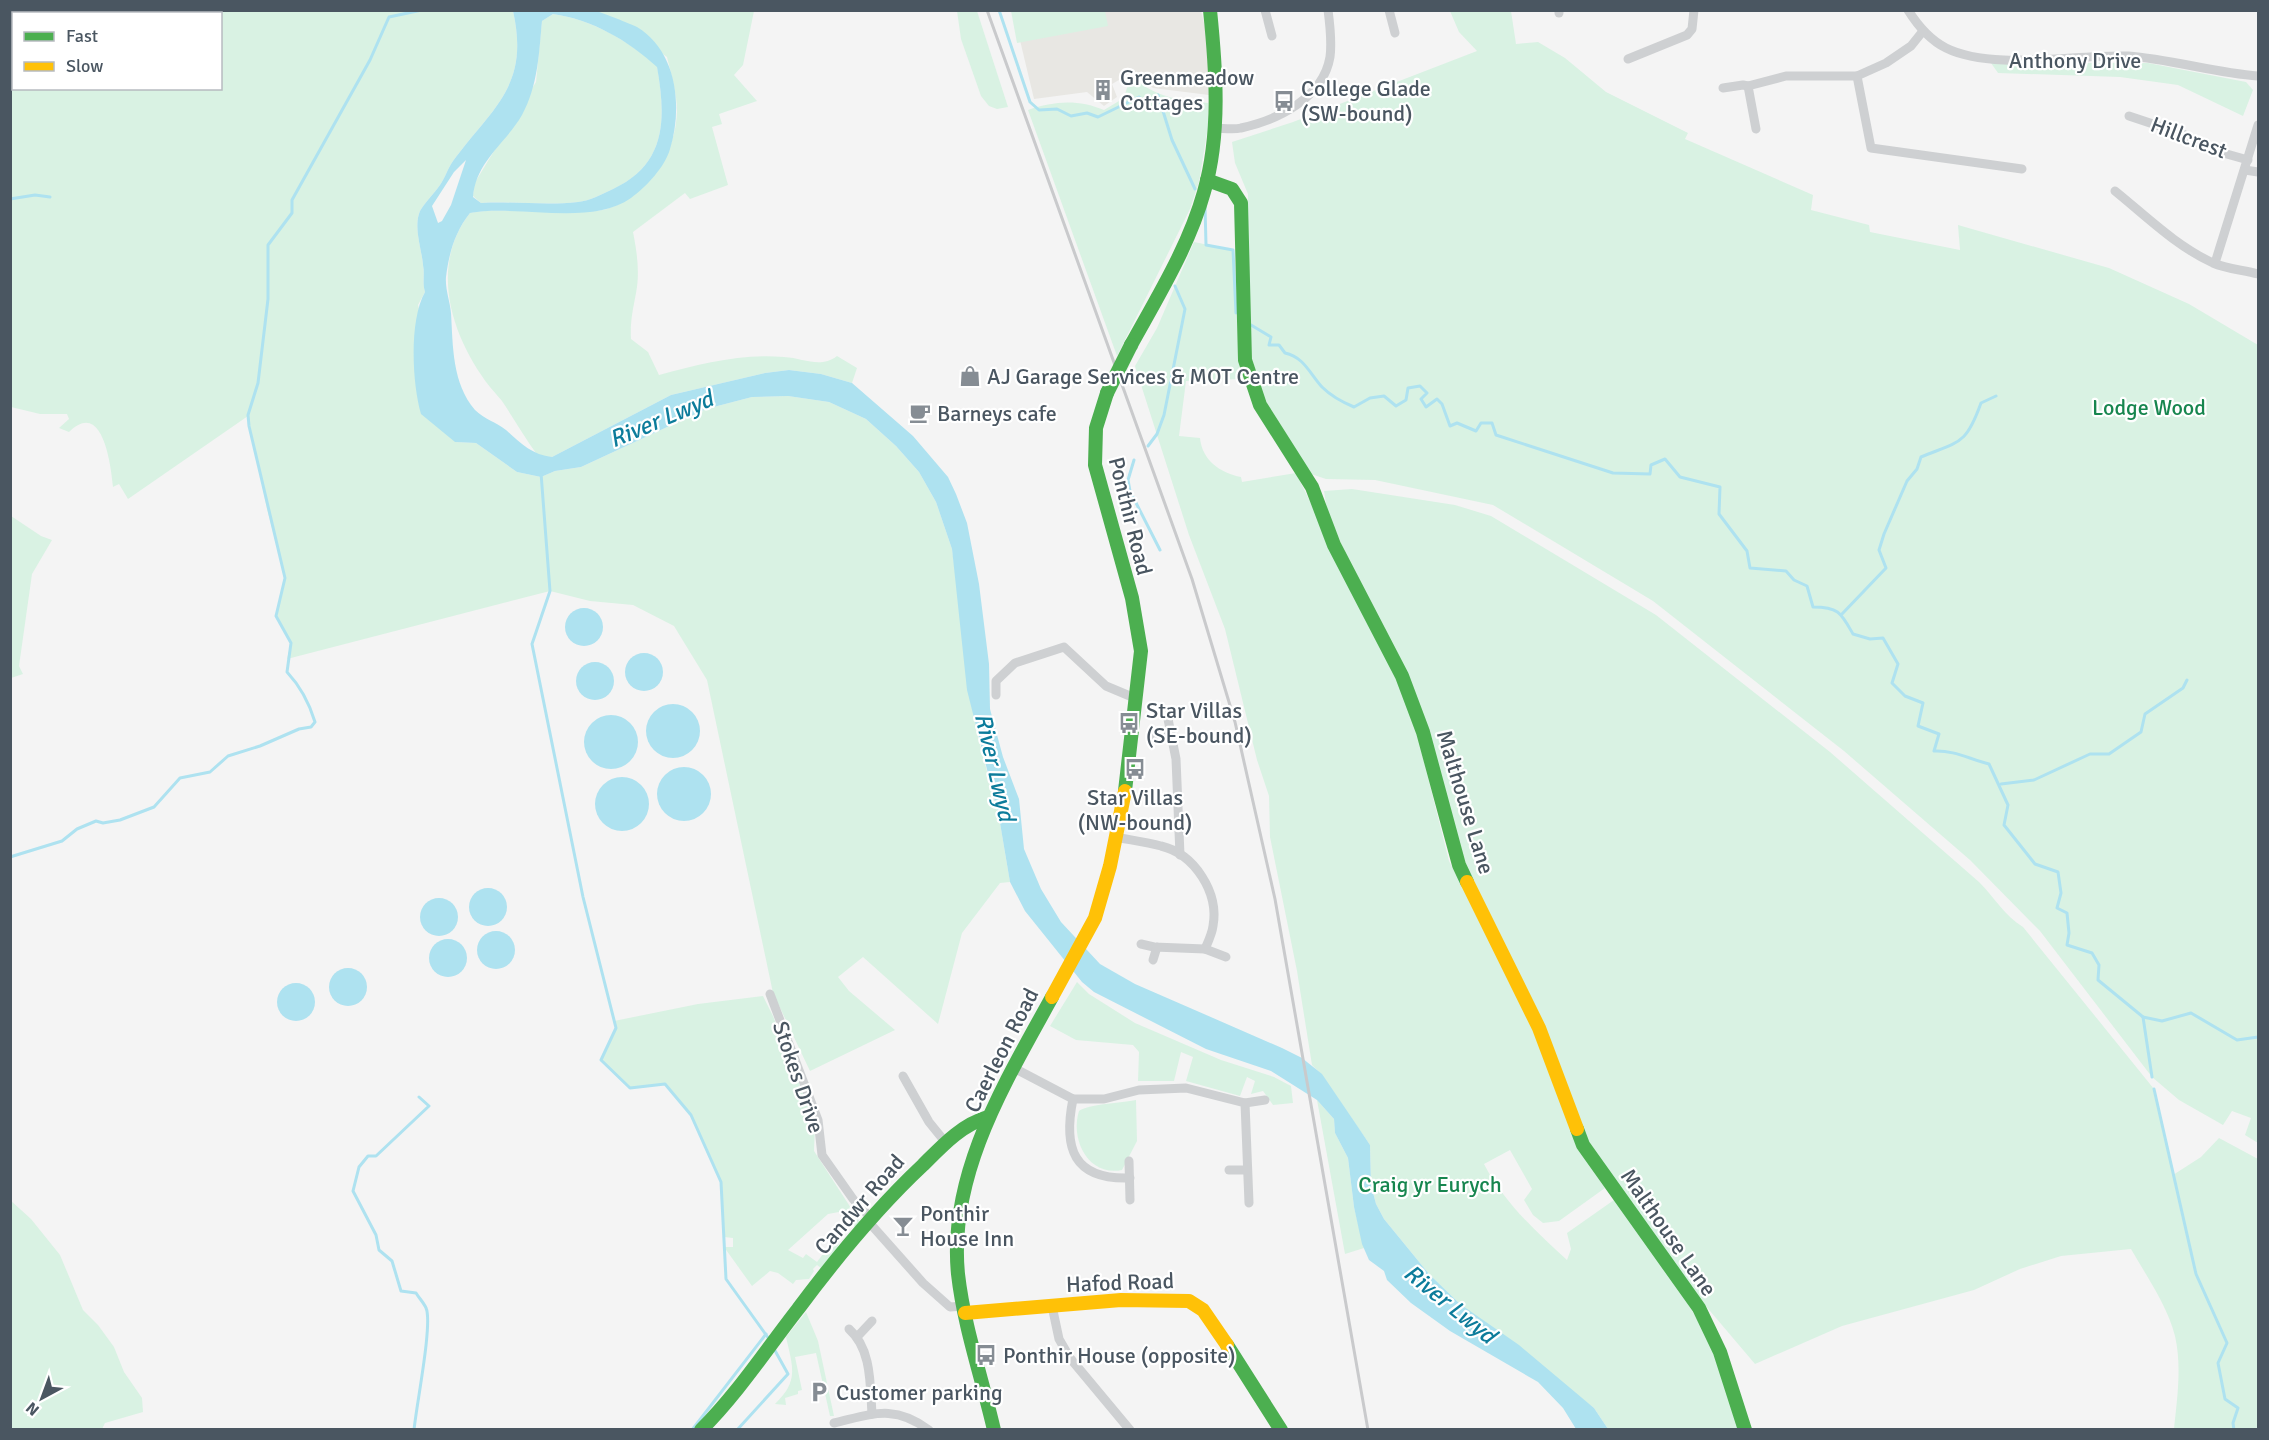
<svg xmlns="http://www.w3.org/2000/svg" width="2269" height="1440" font-family="Signika,sans-serif">
	<style>
		.commercial { fill: #e8e7e3 }
		.green { fill: #d9f2e3; fill-rule: evenodd }
		.water { fill: #aee2f0; fill-rule: evenodd }
		.lines { fill: none; stroke-linecap: round; stroke-linejoin: round }
		.stream { stroke: #aee2f0; stroke-width: 3 }
		.street { stroke: #ced0d2; stroke-width: 9 }
		.fast { stroke: #4caf50; stroke-width: 14 }
		.slow { stroke: #ffc107; stroke-width: 14 }
		.rail { stroke: #c9cacc; stroke-width: 3 }
		.fast-bridge { stroke: #4caf50; stroke-width: 14 }
		.labels { text-anchor: middle; stroke-width: 4.5; stroke-linejoin: round; paint-order: stroke }
		.street-label { font-size: 22px; fill: #4a5661; stroke: #fff }
		.poi-label { font-size: 22px; fill: #4a5661; stroke: #fff; text-anchor: start }
		.park-label { font-size: 22px; fill: #17864f; stroke: #fff }
		.water-label { font-size: 24px; font-style: italic; fill: #0c7c9b; stroke: #fff }
	</style>
	<rect width="100%" height="100%" fill="#f4f4f4"/>
	<!-- commercial -->
	<polygon class="commercial" points="1013,11 1201,11 1207,35 1209,95 1153,88 1133,72 1112,84 1117,97 1104,106 1087,92 1034,99"/>
	<!-- green -->
	<g class="green">
		<path d="M10,11H513C530,86 493,107 453,161C448,168 445,178 440,185C434,194 425,202 420,211C413,227 422,250 423,265C425,276 422,280 425,292L418,305L455,442L476,443L517,472L541,477L555,471L581,467L706,409L752,397L788,396L829,402L866,419L896,446L919,472L936,502L952,549L977,733L999,817L1010,882L1000,883L962,933L938,1024L863,957L838,977L849,991L895,1030L810,1071L773,993L707,680L674,626L633,605L590,601L550,591L287,659L291,643L276,616L285,578L267,509L248,416L128,499L119,484L113,487C111,466 103,398 69,432L59,428L69,419L67,414H40L11,407ZM14,14H220V88H14Z"/>
		<path d="M595,11H754L743,65L734,75L757,101L719,114L722,124L712,127L728,185L690,199L685,193L633,232C637,252 640,273 636,293C633,310 630,321 631,339L648,352L659,375C700,364 741,353 784,357C804,358 820,369 837,356L857,368L852,383L821,374L789,370L765,373L671,395L552,457L538,456C525,438 514,419 502,401C498,396 494,392 490,387C452,338 428,267 470,213C503,207 537,214 570,212C582,212 596,212 607,209C648,195 676,154 677,111C677,94 671,74 667,57L613,19Z"/>
		<polygon points="957,11 977,11 1008,107 997,109 989,106 981,96 961,39"/>
		<polygon points="1011,11 1105,11 1108,26 1017,43"/>
		<polygon points="1450,11 1511,11 1516,44 1538,42 1565,58 1606,92 1688,133 1685,139 1813,195 1811,210 1869,225 1870,232 1960,250 1958,225 2109,268 2189,304 2258,345 2258,1143 2245,1135 2251,1118 2232,1111 2223,1125 2179,1100 2152,1077 2040,931 1970,860 1844,751 1653,601 1493,505 1375,480 1326,479 1311,474 1264,398 1252,359 1247,267 1248,194 1235,163 1232,142 1293,122 1477,51 1459,32"/>
		<path d="M553,14C591,19 629,41 657,66C666,118 667,164 613,189C602,194 590,201 578,202C546,206 513,201 481,203L473,196L474,184L536,82L542,21Z"/>
		<polygon points="1991,63 2148,63 2246,82 2253,90 2243,116 2178,85 2120,77 1998,73"/>
		<path d="M1136,80C1157,97 1181,101 1208,103V127L1199,182L1190,209L1117,356L1028,110C1054,101 1078,99 1104,110L1124,98L1129,81Z"/>
		<path d="M1194,242L1233,250L1239,356L1243,375L1240,379L1186,381L1179,436L1200,438C1202,460 1220,473 1241,477L1242,482L1296,473L1403,691L1416,730L1449,861L1526,1010L1567,1120L1583,1155L1605,1188L1559,1221L1543,1223L1533,1215L1524,1200L1532,1189L1510,1150L1484,1164C1503,1201 1536,1232 1567,1260L1571,1249L1567,1233L1614,1200L1665,1264L1709,1340L1739,1429H1608L1594,1408L1460,1304L1429,1274L1384,1219L1376,1204L1371,1185L1370,1145L1322,1075L1312,1065L1297,971L1270,837L1269,796L1257,760L1225,629L1189,535L1135,366L1157,328Z"/>
		<path d="M1352,489L1455,505L1491,516L1656,615L1830,752L1979,882C1994,897 2005,916 2023,927L2154,1089L2173,1175L2201,1157L2219,1138L2258,1159V1429H2174C2177,1400 2182,1366 2175,1336C2167,1305 2147,1277 2131,1249L2061,1256L2020,1269L1974,1290L1842,1326L1755,1364L1699,1298L1584,1135L1510,960L1464,859L1441,780L1327,510L1324,491Z"/>
		<polygon points="11,516 41,536 52,540 32,574 19,666 23,674 11,678"/>
		<polygon points="1077,982 1089,994 1135,1023 1221,1060 1274,1077 1291,1086 1293,1103 1273,1105 1263,1091 1251,1094 1255,1081 1247,1077 1240,1096 1186,1081 1193,1057 1181,1052 1174,1081 1138,1081 1139,1052 1133,1045 1076,1040 1050,1026"/>
		<polygon points="763,996 773,1016 815,1125 814,1151 860,1222 855,1227 839,1212 828,1214 788,1250 803,1258 806,1254 817,1262 832,1242 840,1240 837,1248 821,1268 817,1265 813,1269 814,1271 809,1279 796,1280 793,1284 778,1273 770,1271 752,1286 724,1247 733,1247 733,1238 724,1237 721,1182 691,1115 665,1084 630,1088 601,1060 615,1028 614,1021 698,1004"/>
		<path d="M1136,1100L1137,1141L1122,1170C1088,1177 1070,1139 1079,1111C1088,1104 1122,1103 1136,1100Z"/>
		<polygon points="1317,1100 1334,1119 1335,1133 1348,1158 1354,1207 1364,1248 1345,1254"/>
		<polygon points="10,1200 31,1219 60,1255 83,1310 98,1325 114,1347 124,1372 142,1398 143,1412 105,1423 102,1429 11,1429"/>
		<path d="M806,1312L818,1341L834,1416H830L816,1353L795,1357L802,1390L798,1391V1394L785,1398L786,1405L775,1404C799,1381 793,1368 786,1337Z"/>
	</g>
	<!-- water -->
	<g class="water">
		<path d="M513,11C535,11 574,6 595,11C601,12 631,24 637,27C677,51 683,107 670,149C665,167 646,187 631,198C590,227 518,204 470,213C455,232 449,253 446,277C445,289 450,301 451,313C453,346 452,383 475,410C484,419 496,422 506,430C520,443 532,455 552,457L671,395L765,373L789,370L821,374L852,383L913,436L948,477L956,494L967,523L979,584L989,664L990,709L1003,757L1019,799L1024,849L1041,889L1061,922L1100,964L1135,984L1282,1048L1302,1058L1322,1074L1358,1127L1370,1145L1371,1185L1376,1204L1384,1219L1429,1274L1460,1304L1519,1345L1594,1408L1608,1429H1576L1563,1408L1538,1382L1450,1331L1411,1303L1387,1280L1384,1271L1369,1260L1362,1244L1354,1207L1348,1158L1335,1133L1334,1119L1317,1100L1271,1071L1206,1049L1094,992L1082,982L1025,911L1010,882L999,817L967,690L952,549L936,502L919,472L896,446L866,419L829,402L788,396L752,397L706,409L581,467L555,471L541,477L517,472L476,443L455,442L421,414C412,383 409,320 425,292C422,282 425,275 423,265C422,250 413,227 420,211C425,202 434,194 440,185C445,178 448,168 453,161C493,107 530,86 513,11ZM553,14C591,19 629,41 657,67C666,118 667,164 613,189C602,194 590,201 578,202C546,206 513,201 481,203L473,197C476,161 506,143 522,115C538,86 539,53 542,21ZM466,160L451,205L442,221L438,223L432,206L454,172Z"/>
		<circle cx="584" cy="627" r="19"/>
		<circle cx="644" cy="672" r="19"/>
		<circle cx="595" cy="681" r="19"/>
		<circle cx="673" cy="731" r="27"/>
		<circle cx="611" cy="742" r="27"/>
		<circle cx="684" cy="794" r="27"/>
		<circle cx="622" cy="804" r="27"/>
		<circle cx="488" cy="907" r="19"/>
		<circle cx="439" cy="917" r="19"/>
		<circle cx="496" cy="950" r="19"/>
		<circle cx="448" cy="958" r="19"/>
		<circle cx="348" cy="987" r="19"/>
		<circle cx="296" cy="1002" r="19"/>
	</g>
	<g class="lines">
		<!-- stream -->
		<g class="stream">
			<polyline points="999,10 1030,102 1039,110 1057,109 1071,116 1087,113 1098,117 1139,97"/>
			<polyline points="185,14 187,10"/>
			<polyline points="1158,95 1172,140 1195,189"/>
			<polyline points="10,199 35,195 50,197"/>
			<polyline points="1205,206 1206,245 1233,250 1236,313"/>
			<path d="M1251,325L1271,337L1269,345H1279L1285,353C1304,357 1310,374 1322,387C1331,396 1342,402 1354,407L1370,398L1384,396L1396,406L1406,400L1408,388L1420,386L1427,393L1421,399L1426,407L1437,399L1442,404L1450,426L1457,423L1476,431L1481,423H1492L1496,435L1613,473L1650,474L1651,465L1665,459L1680,477L1720,487L1719,514L1747,551L1750,568L1786,571L1794,580L1807,586L1813,607C1839,607 1841,613 1853,634L1870,639L1883,638L1898,664L1892,683L1905,696L1923,703L1918,726L1939,734L1934,751C1954,750 1969,759 1989,764L2008,805L2004,825L2035,864L2058,872L2061,893L2057,908L2067,913L2069,933L2067,945L2092,953L2099,965L2098,980L2143,1017L2162,1021L2191,1013L2237,1040L2258,1037"/>
			<polyline points="1148,446 1157,434 1164,415 1185,309 1175,286"/>
			<polyline points="1134,460 1128,480 1130,491 1160,550"/>
			<polyline points="541,473 550,591 532,644 583,897 616,1028 601,1060 630,1088 665,1084 691,1115 721,1182 726,1279 769,1339"/>
			<path d="M1842,614L1886,568L1879,550L1884,534L1907,481L1917,469L1921,457C1960,441 1966,445 1981,403L1996,396"/>
			<polyline points="2001,784 2034,780 2090,754 2109,754 2141,732 2145,714 2183,688 2187,680"/>
			<path d="M10,857L62,841L77,829L96,821L103,823L120,820L154,807L180,778L210,772L228,756L260,746L299,729L311,727L315,722C309,702 301,687 287,672L291,643L276,616L285,578L249,426L248,415L258,383L268,299V245L292,213V200L370,60L389,17L422,10"/>
			<polyline points="2143,1017 2152,1077"/>
			<polyline points="2154,1089 2196,1274 2227,1343 2218,1363 2225,1399 2238,1408 2233,1423 2234,1430"/>
			<path d="M414,1430C416,1407 433,1323 426,1308C424,1303 419,1298 416,1293L401,1291L392,1261L379,1250L376,1235L353,1191L359,1167L368,1156H376L429,1106L419,1097"/>
			<polyline points="692,1430 766,1334"/>
			<polyline points="737,1430 788,1374 773,1347"/>
		</g>
		<!-- street -->
		<g class="street">
			<polyline points="1265,10 1272,36"/>
			<polyline points="1389,10 1395,33"/>
			<polyline points="1559,10 1559,13"/>
			<path d="M1908,10C1918,26 1930,40 1946,48C1992,71 2075,54 2128,56C2171,59 2215,73 2258,76"/>
			<polyline points="1628,59 1687,35 1692,29 1694,10"/>
			<polyline points="1857,76 1871,148 2022,169"/>
			<polyline points="1723,88 1743,85 1748,86"/>
			<polyline points="2129,116 2183,134 2209,149 2248,160"/>
			<path d="M1214,128C1222,128 1233,130 1241,128C1278,120 1323,98 1330,57C1332,42 1330,25 1328,10"/>
			<polyline points="1756,129 1748,86 1786,76 1857,76 1886,63 1911,46 1923,31"/>
			<polyline points="2245,170 2258,172"/>
			<path d="M2115,191C2146,216 2176,246 2213,263C2227,269 2244,270 2258,274"/>
			<polyline points="2215,263 2258,125"/>
			<polyline points="996,695 996,681 1015,663 1064,647 1106,686 1137,699"/>
			<polyline points="1168,719 1176,759 1180,855"/>
			<polyline points="1151,739 1169,733"/>
			<path d="M1115,837C1130,840 1146,842 1161,846C1195,854 1219,893 1213,926C1212,934 1208,942 1205,949L1154,947L1141,944"/>
			<polyline points="1205,949 1226,957"/>
			<polyline points="1153,960 1157,947"/>
			<polyline points="770,994 818,1120 822,1155 853,1199 870,1217"/>
			<polyline points="1014,1068 1073,1099 1104,1099 1139,1090 1186,1088 1245,1103 1249,1203"/>
			<polyline points="903,1076 929,1122 946,1143"/>
			<path d="M1073,1099C1063,1148 1073,1180 1130,1178"/>
			<polyline points="1245,1103 1265,1100"/>
			<polyline points="1129,1161 1130,1200"/>
			<polyline points="1229,1170 1247,1170"/>
			<polyline points="867,1220 923,1283 950,1307 964,1306"/>
			<polyline points="1052,1306 1059,1339 1070,1358 1130,1430"/>
			<path d="M849,1329C872,1349 870,1385 872,1414"/>
			<polyline points="857,1337 872,1321"/>
			<path d="M834,1423C873,1414 894,1404 929,1430"/>
		</g>
		<!-- fast -->
		<g class="fast">
			<polyline points="1207,180 1232,189 1241,203 1245,360 1260,405 1312,487 1334,545 1402,676 1423,732 1459,865 1467,882"/>
			<path d="M1131,345C1158,296 1189,246 1204,192C1221,134 1216,69 1210,10"/>
			<polyline points="1107,393 1096,428 1095,465 1132,598 1141,651 1125,791"/>
			<polyline points="1577,1129 1583,1145 1699,1308 1720,1352 1745,1430"/>
			<polyline points="1227,1345 1281,1430"/>
			<path d="M701,1430C738,1393 766,1350 798,1309C836,1258 876,1209 923,1165C942,1146 961,1125 988,1117"/>
			<path d="M994,1430C982,1378 964,1327 958,1274C948,1174 1006,1081 1052,997"/>
		</g>
		<!-- slow -->
		<g class="slow">
			<polyline points="1467,882 1539,1028 1577,1129"/>
			<polyline points="1052,997 1095,918 1110,866 1125,791"/>
			<polyline points="965,1313 1121,1300 1189,1301 1203,1310 1227,1345"/>
		</g>
		<!-- rail -->
		<polyline class="rail" points="987,10 1192,579 1235,722 1275,899 1368,1430"/>
		<!-- fast-bridge -->
		<polyline class="fast-bridge" points="1107,393 1131,345"/>
	</g>
	<!-- icons -->
	<defs>
		<symbol id="building-bare" viewBox="-9 -9 18 18"><path d="M-4-6H4V6H1V3H-1V6H-4ZM-2.5-4.3h1.7v1.8h-1.7ZM.8-4.3h1.7v1.8H.8ZM-2.5-1h1.7V.8h-1.7ZM.8-1h1.7V.8H.8Z" fill="#868d94" stroke="#fff" stroke-width="2.5" paint-order="stroke"/></symbol>
		<symbol id="bus-bare" viewBox="-9 -9 18 18"><path d="M-5-6H5V4H4V6H2V4H-2V6H-4V4H-5ZM-3.5-4V0h7V-4ZM-3.5 1.2v1.5H-2V1.2ZM2 1.2v1.5H3.5V1.2Z" fill="#868d94" stroke="#fff" stroke-width="2.5" paint-order="stroke"/></symbol>
		<symbol id="shop-bare" viewBox="-9 -9 18 18"><path d="M-5-2.5h2.3a2.7 3.5 0 0 1 5.4 0H5L5.5 6h-11ZM-1.5-2.5h3a1.5 2.3 0 0 0-3 0Z" fill="#868d94" stroke="#fff" stroke-width="2.5" paint-order="stroke"/></symbol>
		<symbol id="cafe-bare" viewBox="-9 -9 18 18"><path d="M-5.5-4.5H6V0H3Q3 3.5 0 3.5H-2.5Q-5.5 3.5-5.5 0ZM3-3.2v2h1.7v-2ZM-6 4.5H4V6H-6Z" fill="#868d94" stroke="#fff" stroke-width="2.5" paint-order="stroke"/></symbol>
		<symbol id="bar-bare" viewBox="-9 -9 18 18"><path d="M-6-5H6L.8 .8V4.5H3.5V6h-7V4.5H-.8V.8Z" fill="#868d94" stroke="#fff" stroke-width="2.5" paint-order="stroke"/></symbol>
		<symbol id="parking-bare" viewBox="-9 -9 18 18"><path d="M-3.5-5.5H1a3.5 3.5 0 0 1 0 7H-1V5.5H-3.5ZM-1-3.4V-.6H.8a1.4 1.4 0 0 0 0-2.8Z" fill="#868d94" stroke="#fff" stroke-width="2.5" paint-order="stroke"/></symbol>
	</defs>
	<g fill-rule="evenodd">
		<use href="#building-bare" x="1088" y="75" width="30" height="30"/>
		<use href="#bus-bare" x="1269" y="86" width="30" height="30"/>
		<use href="#shop-bare" x="955" y="361" width="30" height="30"/>
		<use href="#cafe-bare" x="905" y="398" width="30" height="30"/>
		<use href="#bus-bare" x="1114" y="708" width="30" height="30"/>
		<use href="#bus-bare" x="1120" y="754" width="30" height="30"/>
		<use href="#bar-bare" x="888" y="1211" width="30" height="30"/>
		<use href="#bus-bare" x="971" y="1340" width="30" height="30"/>
		<use href="#parking-bare" x="804" y="1377" width="30" height="30"/>
	</g>
	<g class="labels">
		<!-- street labels -->
		<g class="street-label">
			<text x="2075" y="68">Anthony Drive</text>
			<text transform="translate(2189 137) rotate(21)" y="8">Hillcrest</text>
			<text transform="translate(1131 516) rotate(76)" y="8">Ponthir Road</text>
			<text transform="translate(1466 802) rotate(73)" y="8">Malthouse Lane</text>
			<text transform="translate(1001 1050) rotate(-63)" y="8">Caerleon Road</text>
			<text transform="translate(799 1077) rotate(71)" y="8">Stokes Drive</text>
			<text transform="translate(859 1204) rotate(-49)" y="8">Candwr Road</text>
			<text transform="translate(1669 1232) rotate(55)" y="8">Malthouse Lane</text>
			<text transform="translate(1120 1282) rotate(-2)" y="8">Hafod Road</text>
		</g>
		<!-- poi labels -->
		<g class="poi-label">
			<text x="1120" y="85">Greenmeadow<tspan x="1120" dy="25">Cottages</tspan></text>
			<text x="1301" y="96">College Glade<tspan x="1301" dy="25">(SW-bound)</tspan></text>
			<text x="987" y="384">AJ Garage Services &amp; MOT Centre</text>
			<text x="937" y="421">Barneys cafe</text>
			<text x="1146" y="718">Star Villas<tspan x="1146" dy="25">(SE-bound)</tspan></text>
			<text x="1135" y="805" text-anchor="middle">Star Villas<tspan x="1135" dy="25">(NW-bound)</tspan></text>
			<text x="920" y="1221">Ponthir<tspan x="920" dy="25">House Inn</tspan></text>
			<text x="1003" y="1363">Ponthir House (opposite)</text>
			<text x="836" y="1400">Customer parking</text>
		</g>
		<!-- park labels -->
		<g class="park-label">
			<text x="2149" y="415">Lodge Wood</text>
			<text x="1430" y="1192">Craig yr Eurych</text>
		</g>
		<!-- water labels -->
		<g class="water-label">
			<text transform="translate(661 419) rotate(-23)" y="8">River Lwyd</text>
			<text transform="translate(995 767) rotate(77)" y="8">River Lwyd</text>
			<text transform="translate(1450 1304) rotate(39)" y="8">River Lwyd</text>
		</g>
	</g>
	<!-- border -->
	<rect width="2269" height="1440" fill="none" stroke="#4a5661" stroke-width="24"/>
	<!-- legend -->
	<rect x="12" y="12" width="210" height="78" fill="#ffffff" stroke="#b7bbc0" stroke-width="1.5"/>
	<rect x="24" y="32" width="30" height="9" fill="#4caf50" stroke="#b7bbc0" stroke-width="1.5"/>
	<text x="66" y="42" font-size="18" fill="#4a5661">Fast</text>
	<rect x="24" y="62" width="30" height="9" fill="#ffc107" stroke="#b7bbc0" stroke-width="1.5"/>
	<text x="66" y="72" font-size="18" fill="#4a5661">Slow</text>
	<!-- north arrow -->
	<g transform="translate(42 1398) rotate(221)" stroke="#ffffff" stroke-width="4.5" paint-order="stroke">
	<path d="M0-4.5L10 22L0 15L-10 22Z" fill="#4a5661"/>
	<text y="-9" font-size="16" font-weight="bold" text-anchor="middle" fill="#4a5661">N</text>
	</g>
</svg>
